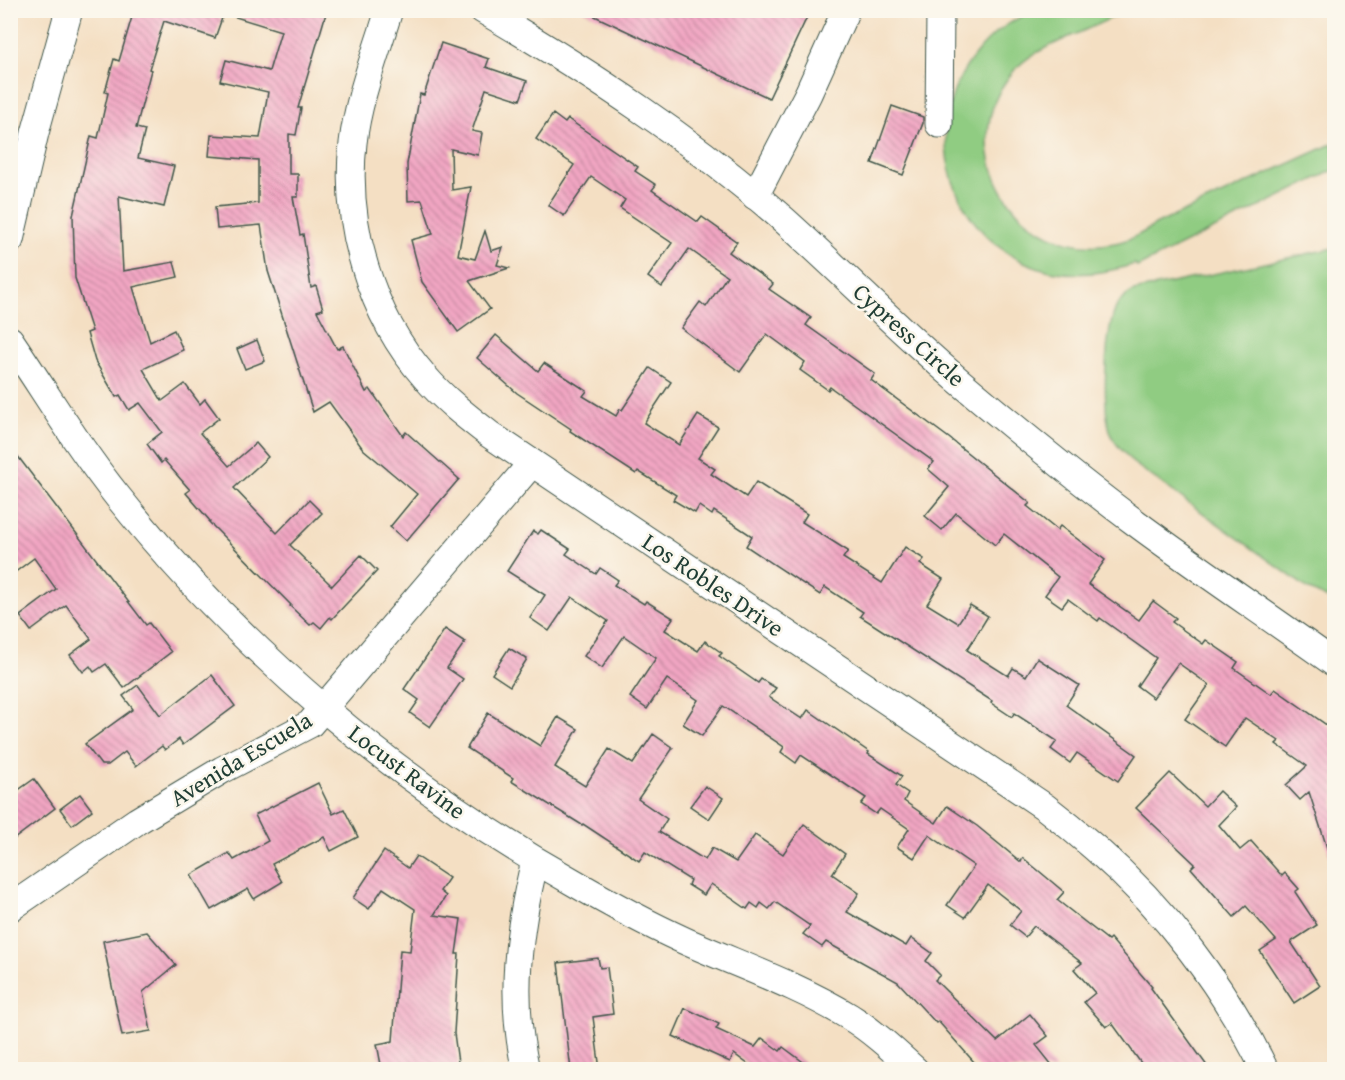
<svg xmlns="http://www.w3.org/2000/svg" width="1345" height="1080" font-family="'Gentium Book Plus',serif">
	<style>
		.pitch { fill: #90cc82; stroke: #58845b; stroke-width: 1.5 }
		.building { fill: url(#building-back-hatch) }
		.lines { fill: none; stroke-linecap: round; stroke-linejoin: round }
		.minor-casing { stroke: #3f5549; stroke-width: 29 }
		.minor { stroke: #fff; stroke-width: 27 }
		.labels { text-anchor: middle; stroke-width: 5; stroke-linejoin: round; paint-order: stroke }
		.street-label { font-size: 24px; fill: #1f3d34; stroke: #fbf7ec }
	</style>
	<defs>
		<pattern id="building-back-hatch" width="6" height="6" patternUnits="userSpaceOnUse" patternTransform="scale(1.5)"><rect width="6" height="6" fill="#f2a6c3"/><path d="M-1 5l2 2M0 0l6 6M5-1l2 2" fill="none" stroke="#c3889f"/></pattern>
	</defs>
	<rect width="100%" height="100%" fill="#fbf7ec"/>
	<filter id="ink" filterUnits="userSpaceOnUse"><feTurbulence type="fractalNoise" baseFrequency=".0167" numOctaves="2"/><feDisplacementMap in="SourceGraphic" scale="12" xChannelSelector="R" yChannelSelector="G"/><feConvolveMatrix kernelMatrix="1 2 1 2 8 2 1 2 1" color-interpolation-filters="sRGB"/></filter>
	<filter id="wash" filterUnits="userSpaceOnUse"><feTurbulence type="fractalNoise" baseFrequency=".008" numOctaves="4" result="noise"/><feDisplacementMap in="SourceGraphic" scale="24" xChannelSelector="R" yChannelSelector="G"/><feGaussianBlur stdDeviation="1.35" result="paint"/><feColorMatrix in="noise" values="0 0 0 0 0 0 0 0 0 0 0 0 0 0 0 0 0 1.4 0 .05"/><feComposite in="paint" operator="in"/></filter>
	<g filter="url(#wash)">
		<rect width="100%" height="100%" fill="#f4dfc3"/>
		<!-- pitch -->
		<g class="pitch">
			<path d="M1037,10L1127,11C1108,19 1089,29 1069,37C1048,47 1028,54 1012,73C949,149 1019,263 1115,243C1131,240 1144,232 1157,224L1334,143V170L1137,267L1135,264C1107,273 1079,277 1050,271C955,249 913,131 975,55C991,34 1012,19 1037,10Z"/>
			<path d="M1334,248V602L1310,590L1132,462C1126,454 1115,445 1112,436C1101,411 1105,336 1115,310C1118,301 1126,296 1134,291Z"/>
		</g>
		<g id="blocks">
			<!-- building -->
			<g class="building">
				<polygon points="134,10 197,10 222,18 215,38 164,21 149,69 151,70 136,128 145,130 138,158 174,166 164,207 119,196 123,271 174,262 178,277 133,287 150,342 174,330 183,350 143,369 162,401 185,384 200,404 205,399 219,418 200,433 229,466 256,443 268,457 234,488 277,533 309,500 322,513 290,545 332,586 361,555 377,571 332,619 330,617 321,628 314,622 310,625 290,606 291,605 209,522 210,521 186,493 190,490 164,460 161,463 147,444 162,432 140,403 129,410 120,395 116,397 95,361 87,333 92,331 75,278 73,216 91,136 98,138 108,93 105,92 114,59 119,61"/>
				<polygon points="229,10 327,10 298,108 301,108 296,135 289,134 289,174 298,174 298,197 293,197 300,235 303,234 311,288 316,286 323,309 317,311 337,349 343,346 366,392 370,389 403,436 406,432 459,479 406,541 390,527 417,494 363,449 329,402 313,412 268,271 261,225 217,229 215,207 258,203 258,160 209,156 211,135 260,138 268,92 220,81 226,60 269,71 281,31 229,15"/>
				<polygon points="582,10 792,10 807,17 769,98"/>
				<polygon points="441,43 489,59 486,67 527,81 520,100 486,89 472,131 482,133 478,155 451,149 452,190 471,187 458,255 475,259 485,231 491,251 503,247 497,265 509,268 469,281 490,309 458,332 422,282 411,240 433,234 422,200 408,201 407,164 420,94 424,95"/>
				<polygon points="892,106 923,117 923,123 903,175 872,163"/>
				<polygon points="553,114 565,123 568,119 638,167 635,171 656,185 652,190 698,222 702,217 737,242 729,252 773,284 769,289 811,318 806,325 875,374 871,380 949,438 1030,503 1027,506 1057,530 1060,526 1105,560 1088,584 1139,620 1153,601 1176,618 1172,622 1203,644 1206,640 1238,662 1234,668 1271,694 1275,689 1335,731 1335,859 1331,860 1309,792 1300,800 1286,785 1307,766 1276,744 1279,741 1245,718 1225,747 1185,719 1209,685 1178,663 1153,698 1137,686 1156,658 1100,618 1098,621 1068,599 1062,607 1045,595 1058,577 1004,534 995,545 956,513 942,530 925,516 949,487 928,469 934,462 830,387 828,390 800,370 805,362 767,334 740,372 681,328 700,302 706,307 727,276 689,249 662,287 648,277 672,243 620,208 625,200 591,177 564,216 548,205 574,165 536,139"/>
				<polygon points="496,335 538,371 544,363 587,391 583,396 616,416 620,409 622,410 650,368 671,382 644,423 679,445 698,415 718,427 698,458 715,469 711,474 746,497 756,482 807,514 802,522 848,551 843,558 882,583 905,547 924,559 920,564 943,579 927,604 958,623 970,605 988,616 967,650 1008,676 1013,668 1026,676 1037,658 1079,685 1066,705 1136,755 1118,781 1077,753 1070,763 1051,749 1057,741 1014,713 1012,717 991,703 992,701 860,616 863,612 825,587 820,595 746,546 752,536 714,511 712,515 699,506 695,513 673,500 676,495 638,471 636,474 570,431 571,429 517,393 477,358"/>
				<polygon points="257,340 265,361 245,369 237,349"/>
				<polygon points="10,446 146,625 149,623 171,652 124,688 106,664 94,672 90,666 83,672 70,655 91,639 66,605 31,631 20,616 56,589 34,558 10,576"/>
				<polygon points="541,530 570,549 566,554 596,574 600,568 618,580 614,585 644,604 646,601 673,618 665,630 698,651 705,641 722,653 719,656 758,683 761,679 776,688 769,697 802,719 808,710 869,752 868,754 902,776 896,785 908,793 904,801 936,823 947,806 977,826 1021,862 1023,858 1039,871 1064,892 1057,900 1108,940 1110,938 1152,987 1151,988 1210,1070 1146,1070 1112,1023 1106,1027 1084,1002 1095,993 1074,969 1082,963 1034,926 1025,937 1010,925 1021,911 988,885 965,917 947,905 974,866 929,835 914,858 897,847 909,829 880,809 876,814 861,804 866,798 801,755 796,763 781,752 784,747 723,706 702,736 683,724 698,700 667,679 647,709 630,697 656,658 624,636 602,668 584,656 608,621 572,597 549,631 530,618 545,595 507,571 533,531 538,534"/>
				<polygon points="445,629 465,642 447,668 463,679 430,727 410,713 419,700 404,689"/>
				<polygon points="509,648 527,659 510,686 492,674"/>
				<polygon points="212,675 235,706 183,745 179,739 165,750 162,746 136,766 125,752 108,765 101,765 85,744 133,709 123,696 138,685 160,715"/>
				<polygon points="488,713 540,746 558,717 578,729 555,767 585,786 609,749 633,764 653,734 673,748 638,799 667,819 659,832 705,860 712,848 736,862 755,835 783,854 804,824 845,854 832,874 859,893 847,912 906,946 911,938 932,953 926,961 940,975 935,980 997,1041 1030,1014 1048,1036 1036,1045 1056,1070 981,1070 938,1021 936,1023 898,982 826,942 822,947 803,934 810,926 775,902 769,909 761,903 758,908 751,903 747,909 711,884 704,895 688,885 690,880 645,852 639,861 583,824 582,825 511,781 513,778 467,748"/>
				<polygon points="1170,773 1205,806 1219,791 1236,807 1219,825 1240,850 1251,841 1282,876 1285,873 1299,889 1295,892 1317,925 1291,942 1320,986 1294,1003 1260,951 1276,940 1246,906 1234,917 1191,868 1195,864 1136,808"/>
				<polygon points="34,779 55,808 10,842 10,796"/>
				<polygon points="318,783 333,814 344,809 358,837 331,851 324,837 272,864 282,882 254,899 248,889 211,910 191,875 229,853 234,860 268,841 255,815"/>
				<polygon points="705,786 723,798 709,819 690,806"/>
				<polygon points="80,794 92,810 72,825 60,809"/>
				<polygon points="384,851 408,868 416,856 449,878 440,891 446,896 434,915 461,919 456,954 459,954 454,1033 459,1070 382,1070 377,1044 393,1041 400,950 410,951 415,909 383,888 369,909 353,898"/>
				<polygon points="147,932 176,965 143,992 151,1031 122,1036 103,941"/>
				<polygon points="598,958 600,968 607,967 613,1014 593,1017 600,1070 571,1070 558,963"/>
				<polygon points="685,1008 719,1024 716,1029 755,1047 762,1038 780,1051 783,1047 814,1070 756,1070 734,1054 730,1062 673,1036"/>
			</g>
		</g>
	</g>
	<g filter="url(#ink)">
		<use href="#blocks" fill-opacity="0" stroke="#3f5549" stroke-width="1.5"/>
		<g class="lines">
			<defs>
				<g id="minor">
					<path d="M389,10C376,54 358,98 353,143C344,224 370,315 425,377C444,399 466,416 489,434L1045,807C1062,820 1079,834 1095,848C1165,909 1224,986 1265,1070"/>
					<path d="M483,10C589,72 692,139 784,220C843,273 899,330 959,381C1017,430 1075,478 1136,523C1201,571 1268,616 1334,663"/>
					<polyline points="939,124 940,10"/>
					<polyline points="755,196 808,94 846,10"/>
					<polyline points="10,240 35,133 69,10"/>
					<path d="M10,340C46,393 78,447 118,497C243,653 399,784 573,882C609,903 646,923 683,940C739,965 798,985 850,1017C874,1032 894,1051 915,1070"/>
					<polyline points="10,908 137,821 222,770 310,724 532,463"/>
					<path d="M526,1070C509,999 518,930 535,861"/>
				</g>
			</defs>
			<!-- minor casing -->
			<use href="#minor" class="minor-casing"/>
			<!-- minor -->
			<use href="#minor" class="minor"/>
		</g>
	</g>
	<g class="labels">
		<!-- street labels -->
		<g class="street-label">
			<text transform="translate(909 335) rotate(42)" y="8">Cypress Circle</text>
			<text transform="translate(713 585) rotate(34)" y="8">Los Robles Drive</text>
			<text transform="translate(241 759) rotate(-31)" y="8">Avenida Escuela</text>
			<text transform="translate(407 772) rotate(37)" y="8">Locust Ravine</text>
		</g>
	</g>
	<!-- margin -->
	<rect width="1345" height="1080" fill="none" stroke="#fbf7ec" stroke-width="36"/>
</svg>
